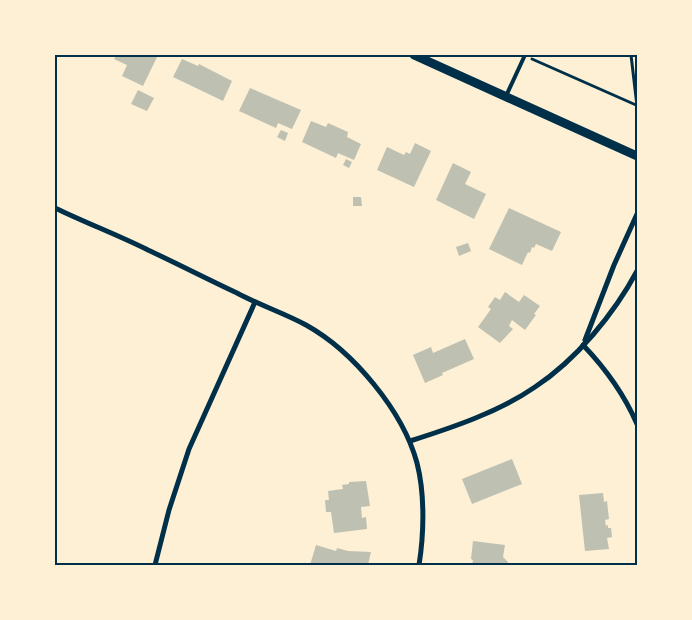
<svg xmlns="http://www.w3.org/2000/svg" width="692" height="620" font-family="Karla,sans-serif">
	<style>
		.building { fill: #bec0b2 }
		.lines { fill: none; stroke-linecap: round; stroke-linejoin: round }
		.path { stroke: #003049; stroke-width: 3 }
		.service { stroke: #003049; stroke-width: 4 }
		.minor { stroke: #003049; stroke-width: 5 }
		.tertiary { stroke: #003049; stroke-width: 9 }
		.neatline { fill: none; stroke: #003049; stroke-width: 2 }
	</style>
	<rect width="100%" height="100%" fill="#fdf0d5"/>
	<!-- building -->
	<g class="building">
		<polygon points="117,55 158,55 143,86 122,76 127,65 114,59"/>
		<polygon points="182,59 198,66 199,64 232,81 223,101 173,77"/>
		<polygon points="250,88 301,110 292,129 278,123 276,128 239,111"/>
		<polygon points="138,90 154,98 147,111 131,104"/>
		<polygon points="311,121 326,127 328,123 348,132 347,137 361,144 354,160 338,153 336,158 302,142"/>
		<polygon points="281,130 288,133 285,141 277,137"/>
		<polygon points="415,143 431,151 414,187 377,170 387,147 404,155 406,152 410,154"/>
		<polygon points="346,159 352,162 349,168 343,165"/>
		<polygon points="453,163 471,172 465,184 486,194 474,219 436,200"/>
		<polygon points="353,197 361,197 362,206 353,206"/>
		<polygon points="509,208 561,232 552,251 536,244 534,248 532,247 530,253 528,252 522,265 489,249"/>
		<polygon points="468,243 471,251 459,256 456,247"/>
		<polygon points="505,292 519,302 524,295 540,306 534,314 536,315 525,330 512,320 509,326 513,329 500,343 478,327 491,309 488,307 495,297 500,300"/>
		<polygon points="465,339 474,359 442,373 443,375 425,383 413,355 431,347 433,353"/>
		<polygon points="512,459 522,484 472,504 462,479"/>
		<polygon points="366,481 370,506 361,507 362,518 366,517 367,529 334,533 331,512 326,512 325,500 329,500 328,491 343,489 342,485 349,484 349,482"/>
		<polygon points="603,493 604,502 607,501 609,519 605,520 606,526 608,525 608,528 611,528 612,537 607,538 609,549 585,551 579,495"/>
		<polygon points="473,541 505,545 503,557 508,562 507,565 472,565 473,560 471,559"/>
		<polygon points="316,545 336,551 337,548 348,551 371,552 368,565 310,565"/>
	</g>
	<g class="lines">
		<!-- path -->
		<g class="path">
			<polyline points="631,55 637,106"/>
			<polyline points="532,59 636,105"/>
		</g>
		<!-- service -->
		<polyline class="service" points="506,96 525,55"/>
		<!-- minor -->
		<g class="minor">
			<path d="M55,208C86,223 118,235 148,250C178,264 207,279 237,293C259,305 284,313 306,325C353,351 403,411 417,463C425,494 424,534 419,565"/>
			<polyline points="585,340 614,265 637,214"/>
			<path d="M583,345C606,369 624,394 637,424"/>
			<path d="M410,441C451,428 499,412 535,387C576,360 614,314 637,271"/>
			<polyline points="155,565 169,510 189,449 255,302"/>
		</g>
		<!-- tertiary -->
		<polyline class="tertiary" points="414,55 637,156"/>
	</g>
	<!-- border -->
	<rect width="692" height="620" fill="none" stroke="#fdf0d5" stroke-width="112"/>
	<rect x="56" y="56" width="580" height="508" class="neatline"/>
</svg>
